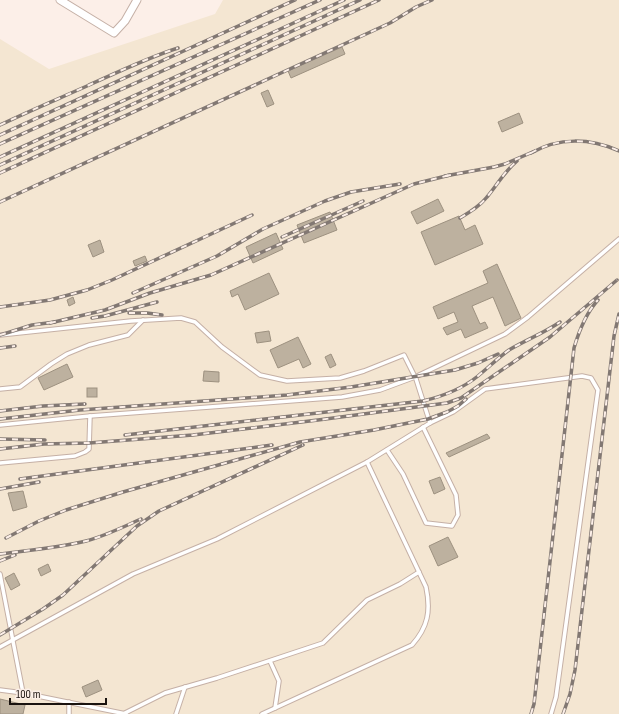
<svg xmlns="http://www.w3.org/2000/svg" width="619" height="714" font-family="'Sofia Sans Condensed',sans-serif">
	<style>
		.industrial { fill: #f4e6d2 }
		.building { fill: #bdb19f; stroke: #9d9180 }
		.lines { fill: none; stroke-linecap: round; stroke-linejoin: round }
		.service-casing { stroke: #c5b0a6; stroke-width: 5.5 }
		.minor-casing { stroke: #c5b0a6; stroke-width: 9 }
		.service { stroke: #fff; stroke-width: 3.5 }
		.minor { stroke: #fff; stroke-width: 7 }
		.rail-casing { stroke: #827873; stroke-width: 3.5 }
		.rail { stroke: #fcefe8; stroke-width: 2; stroke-dasharray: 6; stroke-linecap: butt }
	</style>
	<rect width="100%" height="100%" fill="#fcefe8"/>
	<!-- industrial -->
	<polygon class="industrial" points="223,0 619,0 619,714 0,714 0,39 49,69 215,14"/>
	<!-- building -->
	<g class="building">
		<polygon points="342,47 345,54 291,78 288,71"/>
		<polygon points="268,90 274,104 267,107 261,93"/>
		<polygon points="519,113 523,123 502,132 498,122"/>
		<polygon points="438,199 444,211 417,224 411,212"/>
		<polygon points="330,212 337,230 304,243 297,225"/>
		<polygon points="459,216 465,230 475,225 483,244 435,265 421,232"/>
		<polygon points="276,233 283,249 253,263 246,247"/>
		<polygon points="100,240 104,252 93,257 88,245"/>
		<polygon points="145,256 147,261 135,266 133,261"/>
		<polygon points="497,264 521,318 505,326 493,297 472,306 480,324 485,322 488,328 465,338 461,329 447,335 443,328 458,322 454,312 438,319 433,307 488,283 483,271"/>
		<polygon points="269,273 279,294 245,310 238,294 232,297 230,291"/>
		<polygon points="73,297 75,303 69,306 67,300"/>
		<polygon points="269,331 271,341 257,343 255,333"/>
		<polygon points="298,337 311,364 303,368 299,359 278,368 270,350"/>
		<polygon points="331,354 336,365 330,368 325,357"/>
		<polygon points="67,364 73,377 44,390 38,378"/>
		<polygon points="204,371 219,372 219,382 203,381"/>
		<rect x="87" y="388" width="10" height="9"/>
		<polygon points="487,434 490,438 449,457 446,453"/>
		<polygon points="440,477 445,489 434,494 429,481"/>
		<polygon points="23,491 27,507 13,511 8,493"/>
		<polygon points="448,537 458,557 438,566 429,546"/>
		<polygon points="48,564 51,571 41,576 38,569"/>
		<polygon points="14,573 20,585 11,590 5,578"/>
		<polygon points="98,680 102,690 86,697 82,687"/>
		<polygon points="0,699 25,705 23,714 0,714"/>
	</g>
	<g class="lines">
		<defs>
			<g id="service">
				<polyline points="0,335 131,321 181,318 195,322 222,347 260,375 287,381 340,378 364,371 404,355 416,379 430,423"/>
				<polyline points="0,389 20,387 51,364 67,354 89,345 128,335 143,320"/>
				<polyline points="90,416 342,397 380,390 415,377 505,334 528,317 619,239"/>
				<polyline points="0,425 90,416 89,449 85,452 75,456 0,463"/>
				<polyline points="387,450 403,474 426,523 452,526 458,515 456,495 423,427"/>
				<polyline points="0,574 23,693"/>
				<polyline points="0,647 133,574 217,539 367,462 430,423 453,412 485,389 582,376 591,378 598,390 556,697 551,714"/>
				<polyline points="270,661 279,681 275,708"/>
				<polyline points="0,690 23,693 126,714"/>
				<polyline points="125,713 165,693 217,678 323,643 367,600 400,584 419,572"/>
				<polyline points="69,714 69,702"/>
				<polyline points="176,714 185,687"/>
				<path d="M262,714L412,645C428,627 431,611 426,587L367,462"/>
			</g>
			<polyline id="minor" points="60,0 114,33 125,21 137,0"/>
		</defs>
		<!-- service casing -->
		<use href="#service" class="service-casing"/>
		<!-- minor casing -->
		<use href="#minor" class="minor-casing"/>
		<!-- service -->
		<use href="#service" class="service"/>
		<!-- minor -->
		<use href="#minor" class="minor"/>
		<defs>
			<g id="rail">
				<path d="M0,125C29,111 58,99 87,86C118,72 147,58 178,48"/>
				<polyline points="0,135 295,0"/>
				<polyline points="0,144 320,0"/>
				<path d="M531,153C559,137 590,138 619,151"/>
				<polyline points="0,157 344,0"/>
				<polyline points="0,165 360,0"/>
				<polyline points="0,173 379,0"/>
				<polyline points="445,176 494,167 505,164 535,151"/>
				<polyline points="0,202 390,23 416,7 432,0"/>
				<path d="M460,218C470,212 480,206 487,197C498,184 503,173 517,161"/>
				<polyline points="282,237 363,201"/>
				<polyline points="133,293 217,256 263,229 325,201 351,192 400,184"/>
				<polyline points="0,307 50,300 87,290 112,280 252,215"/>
				<polyline points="129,313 147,313 162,315"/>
				<polyline points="92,318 105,316 157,302"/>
				<polyline points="50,323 105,310 150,293 211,275 414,184 450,175"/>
				<polyline points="0,335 32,325 55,322"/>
				<polyline points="0,348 15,346"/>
				<polyline points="0,411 43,406 85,404"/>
				<polyline points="0,419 80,410 287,395 351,387 455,370 478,363 498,354"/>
				<path d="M125,435L423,401C444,396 462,389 478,376C489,367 498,358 509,350C526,340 544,333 560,322"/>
				<polyline points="0,439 45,440"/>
				<polyline points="0,449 44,444 89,443 193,435 318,420 447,403 461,398 550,337 617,280"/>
				<polyline points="20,479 272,445"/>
				<polyline points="0,489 39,482"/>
				<polyline points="6,538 39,521 66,510 123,492 300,442 374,430 428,419 447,412 458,406 466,399"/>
				<path d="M0,554C29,550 58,548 86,541C105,536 123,527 141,519"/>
				<polyline points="0,561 15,555"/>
				<polyline points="0,635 43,609 63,595 137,526 159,511 303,445"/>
				<path d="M531,714L534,704L574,348C579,331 586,313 598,300"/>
				<polyline points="563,714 570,694 575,670 614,336 619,314"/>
			</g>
		</defs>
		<!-- rail casing -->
		<use href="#rail" class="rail-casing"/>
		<!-- rail -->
		<use href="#rail" class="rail"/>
	</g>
	<!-- scale -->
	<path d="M10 698v6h96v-6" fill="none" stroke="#1a130f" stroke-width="2"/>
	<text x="16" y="698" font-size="12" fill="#1a130f" stroke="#fcefe8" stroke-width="3" paint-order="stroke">100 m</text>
</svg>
